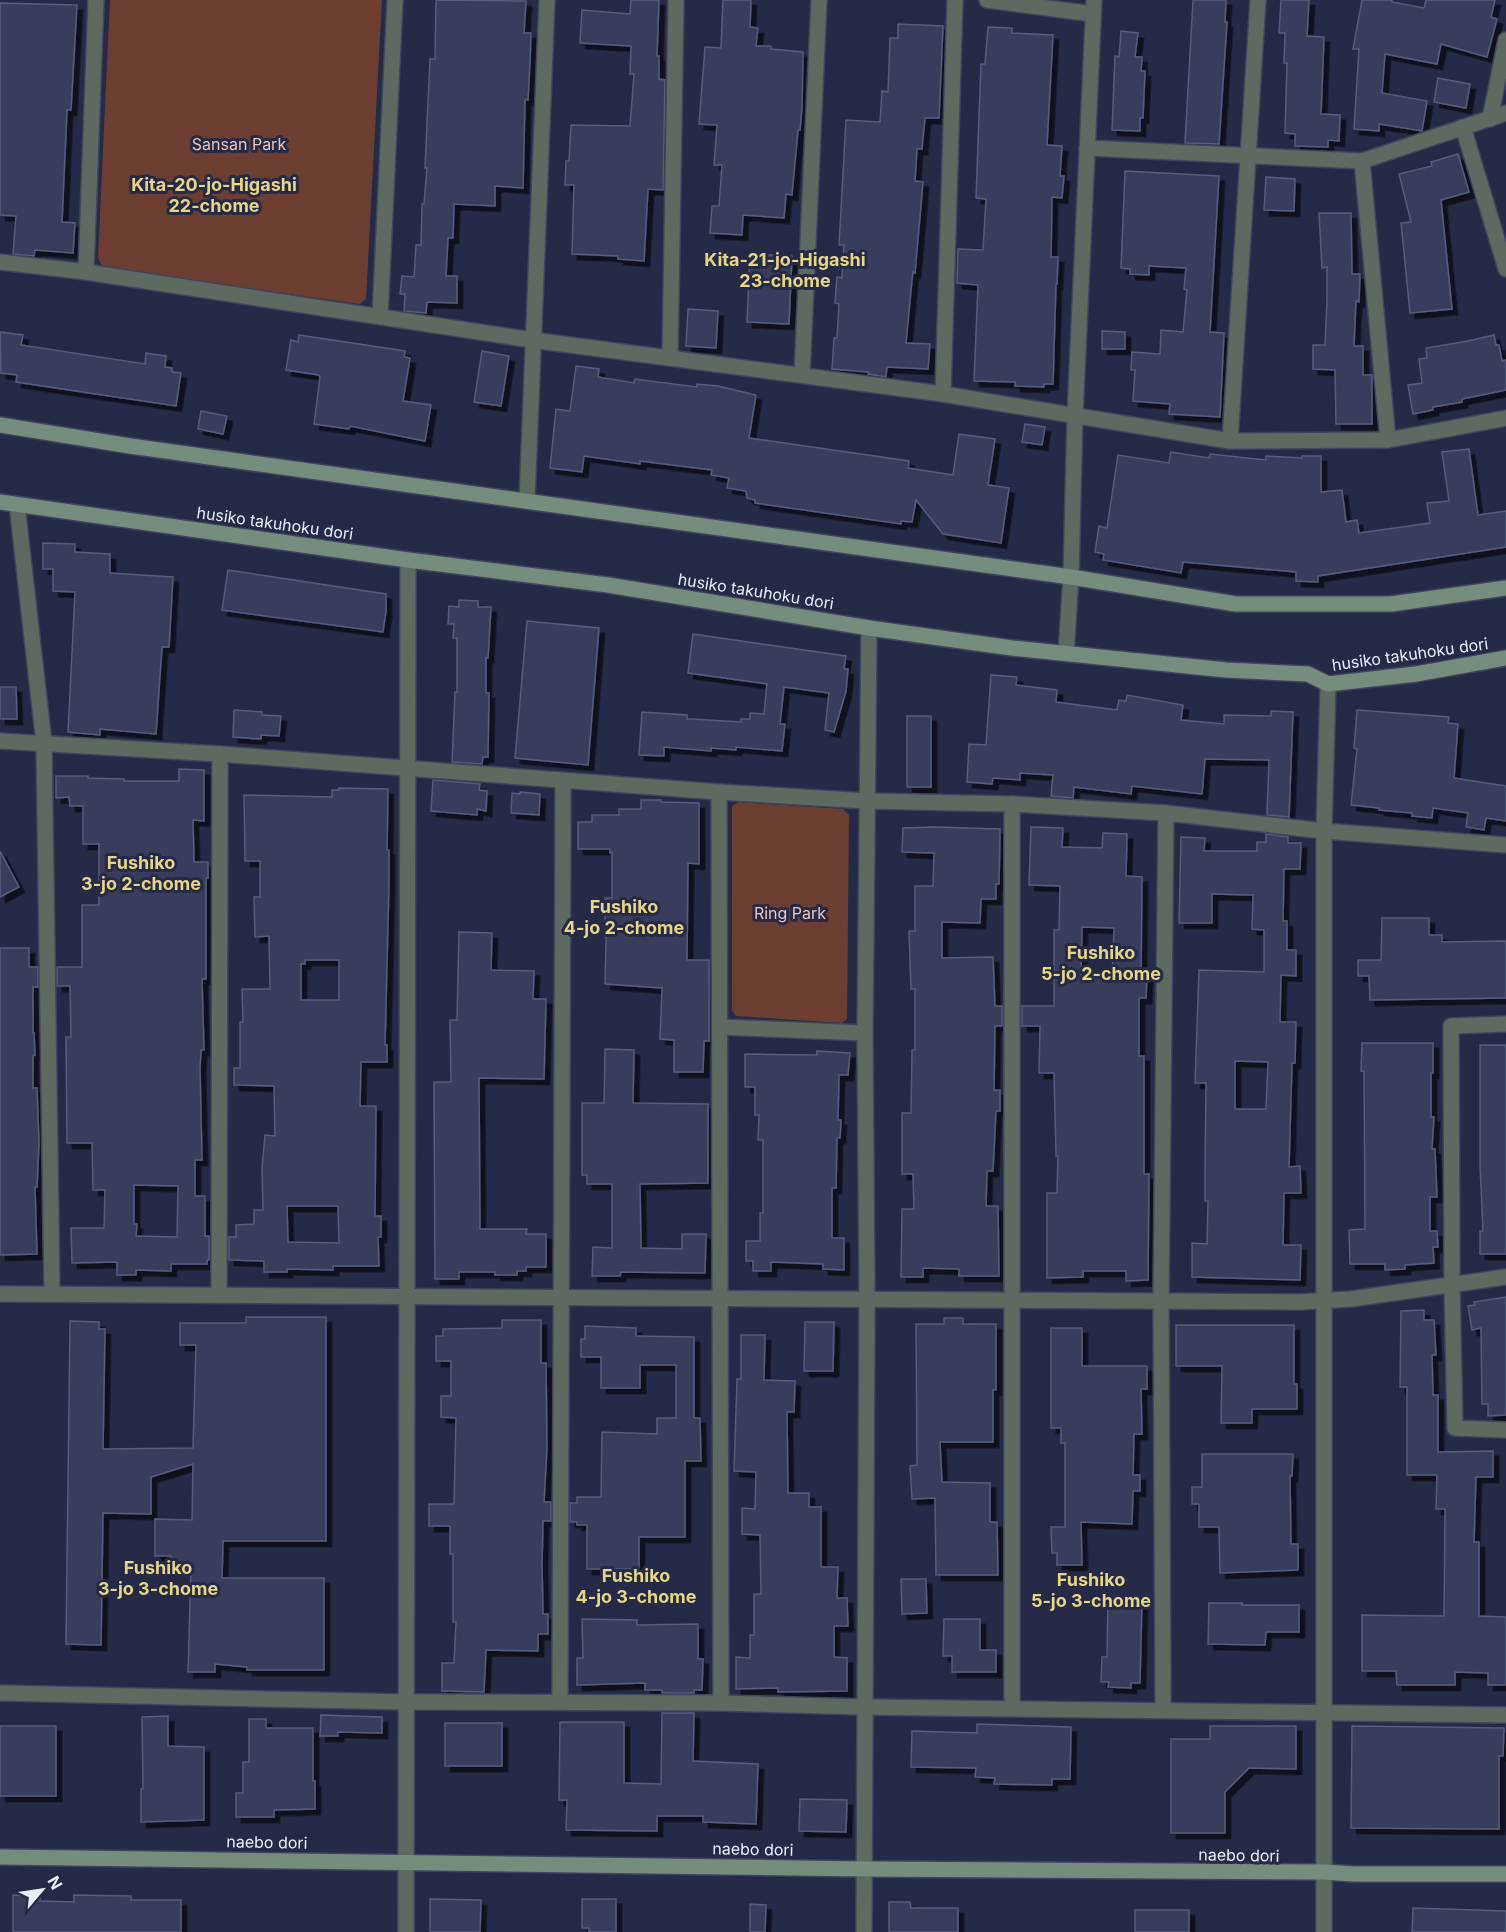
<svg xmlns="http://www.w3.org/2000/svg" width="1506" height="1932" font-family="Inter,sans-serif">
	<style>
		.green { fill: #6c3e32 }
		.building { fill: #383e5c; stroke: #555c7c; stroke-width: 1.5; fill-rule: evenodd; filter: url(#shadow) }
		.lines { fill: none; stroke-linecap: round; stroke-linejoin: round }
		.street-casing { stroke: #40455f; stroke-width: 18 }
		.secondary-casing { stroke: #40455f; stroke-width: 18 }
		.street { stroke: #5c6a60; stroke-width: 15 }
		.secondary { stroke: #768d7d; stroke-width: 15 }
		.labels { text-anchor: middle; stroke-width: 6; stroke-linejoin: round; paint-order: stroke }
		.park-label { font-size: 16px; fill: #f1c4b8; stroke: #252a46 }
		.street-label { font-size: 16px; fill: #e9edfc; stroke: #252a46 }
		.neighbourhood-label { font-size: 18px; font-weight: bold; fill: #e8d486; stroke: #252a46 }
	</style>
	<defs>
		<filter id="shadow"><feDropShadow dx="5.5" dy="5.5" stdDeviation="0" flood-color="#0009"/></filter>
	</defs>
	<rect width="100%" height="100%" fill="#252a46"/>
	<!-- green -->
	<g class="green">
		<polygon points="110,0 382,0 366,299 360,304 103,268 98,258"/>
		<polygon points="739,802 843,809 849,815 847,1019 842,1023 736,1016 732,1011 732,806"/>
	</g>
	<!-- building -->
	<g class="building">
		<polygon points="436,0 526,1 524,33 531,33 530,62 528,100 525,100 523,188 495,186 495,206 454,204 453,238 448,238 446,276 457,276 457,303 427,302 426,313 404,311 405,294 400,294 402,276 414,277 416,245 421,245 422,204 424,204 427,168 425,168 430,59 435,59"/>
		<polygon points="631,0 659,0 657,56 659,56 659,79 665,80 663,190 648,189 644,261 618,259 618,256 572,254 574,185 565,185 566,161 569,161 571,125 630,126 634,74 630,74 631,46 580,43 582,10 630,14"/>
		<polygon points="723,0 751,0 750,27 758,28 756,46 771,46 771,49 803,52 802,107 800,130 798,130 792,195 786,194 784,218 743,215 742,235 710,233 712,206 719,206 722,165 714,165 717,125 699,124 705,47 721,48"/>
		<polygon points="1193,0 1226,0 1225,22 1227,22 1219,144 1185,143"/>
		<polygon points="1281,0 1309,0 1307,36 1324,37 1321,114 1340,115 1339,141 1328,140 1328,147 1295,146 1295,134 1285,133 1287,63 1284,63 1285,33 1279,33"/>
		<polygon points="1362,0 1392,0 1392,2 1424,8 1426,0 1495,0 1491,17 1497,19 1487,57 1441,44 1437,64 1385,54 1382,93 1427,101 1422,131 1379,124 1379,131 1354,129 1359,49 1353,49"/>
		<polygon points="0,3 77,5 71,110 67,110 62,222 75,223 73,253 35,250 34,256 13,254 16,216 0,215"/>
		<polygon points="898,24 943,26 939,118 925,118 922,149 917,149 915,181 923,182 915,273 913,272 912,280 906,343 930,344 928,369 887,367 886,377 868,374 868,372 832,369 834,338 837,338 839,304 835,303 837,277 842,278 844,245 839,245 846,120 880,122 882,91 888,92 890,38 898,38"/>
		<polygon points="988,27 1012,28 1012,33 1053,35 1047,145 1062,146 1060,176 1064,176 1062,198 1052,197 1051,257 1058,257 1057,284 1056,284 1053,384 1044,384 1044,387 1015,386 1015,382 974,381 978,285 957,283 958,249 983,250 986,199 976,198 981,64 985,64"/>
		<polygon points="1121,31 1138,33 1135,57 1142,57 1141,71 1145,71 1143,118 1140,118 1140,131 1112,130 1115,56 1119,57"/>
		<polygon points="1438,78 1470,84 1466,108 1434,102"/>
		<polygon points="1458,154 1469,192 1441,200 1452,309 1410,313 1401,223 1411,222 1399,174 1432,166 1431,162"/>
		<polygon points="1125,171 1219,176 1210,332 1224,333 1220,417 1169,414 1170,404 1133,401 1135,370 1131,370 1132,352 1160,354 1161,330 1183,332 1187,290 1184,289 1186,268 1149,266 1149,275 1130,274 1130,269 1121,268"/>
		<polygon points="1266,177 1295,179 1294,211 1264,210"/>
		<polygon points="1319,213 1351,213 1352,274 1360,274 1359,302 1356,301 1354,346 1363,346 1363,375 1372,375 1372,424 1336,424 1335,370 1313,369 1313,345 1325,345 1327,300 1327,267 1322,268"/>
		<polygon points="750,254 792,256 789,324 747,322"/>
		<polygon points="688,309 718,311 716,348 686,346"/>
		<polygon points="1102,331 1125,332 1125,349 1102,349"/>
		<polygon points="0,332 23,335 21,345 145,364 146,353 166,356 165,367 172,368 172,372 181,373 176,406 16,382 17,375 1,373"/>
		<polygon points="299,335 405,351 404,357 410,358 403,401 431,405 425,441 350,426 349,429 314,424 320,377 319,375 286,370 291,340 298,342"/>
		<polygon points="1494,335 1496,345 1499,345 1502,361 1506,360 1506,390 1462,399 1462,402 1433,407 1433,410 1413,414 1408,385 1422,383 1419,359 1427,358 1426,348 1468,341"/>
		<polygon points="482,351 509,356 501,406 474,402"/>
		<polygon points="576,366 599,369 598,377 634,383 635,379 697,387 697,384 718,386 756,395 749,438 909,461 908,468 953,475 959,434 995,439 988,485 1009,488 1001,543 943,534 916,500 912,522 901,521 901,524 755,503 755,500 747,498 746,491 727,488 729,478 711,475 712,470 640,461 640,464 584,456 582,472 550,468 556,409 570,411"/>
		<polygon points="201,411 227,416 223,434 198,429"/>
		<polygon points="1025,424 1045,427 1042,445 1022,442"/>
		<polygon points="1469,449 1478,515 1506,511 1506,547 1318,576 1318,582 1296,581 1296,572 1183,562 1181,573 1103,560 1104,554 1095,552 1099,526 1107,528 1118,455 1169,463 1171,452 1209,458 1210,454 1266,460 1266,456 1302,458 1302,456 1321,456 1321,492 1342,490 1346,522 1357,520 1359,533 1430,523 1427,503 1449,501 1442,452"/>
		<polygon points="43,543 75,544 75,552 110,554 110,573 173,577 169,647 162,647 156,734 100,729 100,735 68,732 75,592 53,591 53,569 43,569"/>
		<polygon points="228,570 386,594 386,611 383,632 222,610"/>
		<polygon points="459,600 478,601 478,607 491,607 488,658 486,658 486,693 489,693 488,757 483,757 482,764 452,762 455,692 457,692 457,638 453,638 454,624 448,624 449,606 459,607"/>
		<polygon points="527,621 599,628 588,765 515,758"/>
		<polygon points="693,634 846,656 844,669 848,669 846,691 834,732 825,730 829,693 784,687 780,724 785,724 782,751 736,747 736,750 711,748 711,751 664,747 664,756 639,755 642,712 687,715 687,719 691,719 741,722 741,719 750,719 750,713 764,714 767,684 688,673"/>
		<polygon points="991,675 1017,677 1016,685 1057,690 1056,702 1117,710 1119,700 1126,701 1127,695 1183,705 1181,720 1224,724 1224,715 1271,716 1271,711 1293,712 1289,817 1267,815 1269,760 1205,759 1202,794 1132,786 1131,794 1074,787 1073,798 1051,796 1053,775 1020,773 1020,780 993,778 992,784 967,782 969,744 986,745"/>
		<polygon points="0,687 16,687 17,719 0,719"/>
		<polygon points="234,710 262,712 262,715 281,716 279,736 261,735 261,739 233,737"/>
		<polygon points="1357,710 1449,717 1448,723 1458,724 1454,778 1506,786 1506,821 1486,818 1484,830 1466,827 1468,813 1433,808 1432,818 1412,816 1412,813 1379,810 1379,808 1351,805 1357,749 1354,748"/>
		<rect x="907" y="716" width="24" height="71"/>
		<path d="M179,769L204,770V821L193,820L194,862H208V878H206V979H202L204,1050H201L200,1068L202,1160H195V1196H205V1236H209V1260H207V1264H171V1271L136,1270V1275H117V1262L72,1263L71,1228H104L105,1190H93L92,1143H67L66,1037H71L70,986H57V967H82V905H99V844H83V806H70L69,797L56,798V776H88V778L124,779V781H179ZM134,1185L178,1186L177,1237L136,1236L137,1224H134Z"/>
		<polygon points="433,780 480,784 479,790 487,791 486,811 477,809 477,815 431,811"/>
		<path d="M339,788L388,789L387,850H389V883L385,1045H387V1062H361L360,1106H376L375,1216H381V1237H378L379,1266H333V1270L287,1269V1272H264V1261L229,1260V1237H236V1225L254,1224V1210H263L262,1168L265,1135L275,1136L274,1086L234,1085V1068H240V1022H243L242,989H270L269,936L255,937L254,897H260V861H245L244,795L332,797V790H339ZM305,960H339V1000H301V964H305ZM287,1206H338L339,1243L288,1242Z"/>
		<polygon points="520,792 540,794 539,815 511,813 512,793 520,794"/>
		<polygon points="641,800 661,800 661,802 699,803 699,864 688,863 687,960 709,960 709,1041 704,1041 703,1072 674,1072 674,1040 660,1039 662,988 605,984 606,937 605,937 605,898 612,898 612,853 610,853 610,849 578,849 578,822 592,822 592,815 619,815 619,809 641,809"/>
		<polygon points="934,827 1000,829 999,884 996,884 996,899 981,899 980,923 942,922 942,958 993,957 995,1006 1002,1006 1002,1026 995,1026 994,1090 1000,1090 1000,1111 996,1111 993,1171 987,1171 986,1206 998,1206 999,1276 959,1276 959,1269 923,1268 923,1277 901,1277 902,1209 914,1209 913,1174 902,1174 902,1113 911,1113 912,1050 915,1050 915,989 911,989 909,931 915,931 915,886 933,886 934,853 902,852 903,828"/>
		<path d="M1031,827L1063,828L1062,847L1102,848L1103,833L1127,834L1126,876L1142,877L1141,977H1147L1146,998H1139V1056H1144V1174H1149L1148,1280L1126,1281V1271H1083V1277L1047,1278V1193H1057L1058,1156H1056L1054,1073H1039L1040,1026H1022V1006H1054V930H1059L1060,886L1029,885ZM1082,927L1114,928L1112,976L1081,975Z"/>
		<path d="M1266,834L1288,837V843H1301L1300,869H1284L1283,921H1287V950H1296V976L1281,975L1280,1022H1296L1295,1063H1292L1289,1167L1300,1166L1301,1193H1284L1283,1245H1301L1300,1280L1192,1277V1243L1207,1244L1208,1201H1205V1166L1206,1083H1195L1199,970L1264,972V930L1252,929L1253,895L1212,894V923H1179L1181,837L1205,838L1204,851H1257V842H1266ZM1235,1061L1268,1062L1266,1109H1235Z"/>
		<polygon points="0,851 19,887 0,897"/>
		<polygon points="1382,918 1429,918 1429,935 1442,935 1442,942 1506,941 1506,998 1370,1000 1369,976 1358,976 1358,960 1381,960"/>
		<polygon points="459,932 492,933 491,970 534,971 533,999 546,999 544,1079 479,1078 480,1229 527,1229 526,1234 546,1234 546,1267 526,1267 526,1271 517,1271 517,1275 495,1275 495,1272 459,1272 459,1279 435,1279 434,1082 451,1082 450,1020 457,1020"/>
		<polygon points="0,948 29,948 29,967 38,967 38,987 33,987 33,1033 34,1033 35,1055 33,1056 33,1088 37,1088 39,1143 37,1187 35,1187 37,1254 0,1255"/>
		<polygon points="1362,1043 1433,1043 1433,1073 1431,1073 1431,1117 1434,1117 1432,1149 1435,1149 1437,1197 1430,1197 1430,1231 1437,1231 1438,1247 1433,1247 1434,1263 1405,1265 1405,1269 1385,1270 1385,1264 1350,1264 1349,1230 1365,1229 1364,1071 1361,1071"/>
		<polygon points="1480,1045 1506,1045 1506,1254 1480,1254 1480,1231 1483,1231 1480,1165"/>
		<polygon points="605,1049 634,1050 633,1103 708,1104 708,1183 640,1184 641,1248 682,1249 682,1234 706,1234 705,1273 621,1272 620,1276 592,1276 593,1247 612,1248 612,1184 587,1184 587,1175 582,1175 582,1103 604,1103"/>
		<polygon points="817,1051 850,1053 848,1075 839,1075 838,1120 841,1120 840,1138 837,1138 836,1188 832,1188 832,1238 844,1238 844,1270 823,1269 823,1264 771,1262 771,1271 753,1271 753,1261 746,1261 746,1241 760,1241 760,1213 763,1213 763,1140 758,1140 759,1115 755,1115 755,1087 745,1087 745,1054 817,1055"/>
		<polygon points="1506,1297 1506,1415 1488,1416 1488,1404 1482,1404 1481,1328 1472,1330 1468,1306 1475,1305 1474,1302"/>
		<polygon points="1424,1310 1424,1320 1434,1320 1436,1355 1432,1355 1433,1395 1438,1395 1438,1452 1493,1451 1493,1477 1476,1477 1474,1542 1479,1542 1479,1616 1506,1617 1506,1685 1488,1685 1488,1673 1455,1672 1455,1685 1397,1685 1396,1671 1362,1671 1362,1615 1444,1616 1445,1509 1436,1509 1437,1475 1407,1475 1407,1387 1400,1387 1401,1311"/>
		<polygon points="246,1317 326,1317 326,1541 223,1541 222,1578 324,1578 324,1670 247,1670 247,1667 215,1664 215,1672 188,1672 191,1568 171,1568 171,1556 155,1556 155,1519 192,1520 193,1464 151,1477 151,1514 103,1513 101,1645 66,1644 70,1321 99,1322 99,1329 105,1329 103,1449 193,1448 196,1345 180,1345 180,1323 246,1323"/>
		<polygon points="944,1318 963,1318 963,1324 996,1324 996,1390 993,1390 993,1442 940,1442 942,1482 990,1483 990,1522 997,1522 998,1575 936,1575 935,1498 912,1499 910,1466 917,1465 916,1324 944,1324"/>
		<polygon points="502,1320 541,1320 541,1363 546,1363 547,1448 544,1502 551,1502 551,1521 543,1521 542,1564 543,1614 548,1614 548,1634 538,1634 538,1651 486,1650 484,1692 442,1691 442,1663 454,1663 456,1622 453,1622 453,1554 450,1554 450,1526 429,1526 429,1504 454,1504 456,1418 441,1417 441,1396 451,1396 451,1361 436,1361 436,1336 443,1336 443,1329 502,1328"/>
		<polygon points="805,1322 834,1322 833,1371 804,1371"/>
		<polygon points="1176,1325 1294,1325 1294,1384 1297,1384 1297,1409 1252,1409 1252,1423 1221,1423 1222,1366 1176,1366"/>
		<polygon points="585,1326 636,1328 636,1336 694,1337 694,1418 700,1418 701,1461 685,1461 685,1537 639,1537 639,1569 587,1569 587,1525 577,1525 577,1522 570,1522 570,1503 577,1503 577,1497 601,1497 602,1432 657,1434 657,1418 676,1418 676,1365 640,1365 640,1388 601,1388 601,1357 581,1357 581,1339 585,1339"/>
		<polygon points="1051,1328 1082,1328 1082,1366 1147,1366 1147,1389 1141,1389 1142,1434 1134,1434 1133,1475 1140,1475 1140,1491 1133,1491 1132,1524 1081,1522 1082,1565 1057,1565 1057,1553 1052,1553 1051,1527 1065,1527 1065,1443 1061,1443 1061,1428 1051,1428"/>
		<polygon points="741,1335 765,1335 764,1380 795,1381 794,1412 787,1412 788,1493 809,1493 809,1507 821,1507 821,1567 838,1567 837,1598 847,1598 848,1626 834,1626 834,1657 847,1658 847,1691 778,1692 778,1688 736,1689 736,1657 750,1658 750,1635 754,1635 754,1594 761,1594 760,1535 742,1534 742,1508 755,1509 756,1472 734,1471 737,1379 741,1379"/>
		<polygon points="1202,1454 1293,1454 1292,1476 1290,1476 1291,1544 1298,1544 1298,1570 1220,1573 1219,1527 1199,1527 1199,1504 1192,1504 1192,1487 1202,1487"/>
		<polygon points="901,1579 926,1579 927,1613 902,1614"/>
		<polygon points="1108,1599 1142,1600 1140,1683 1131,1683 1131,1688 1108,1687 1109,1682 1101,1682 1102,1657 1107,1657"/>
		<polygon points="1209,1603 1242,1603 1242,1605 1299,1605 1299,1632 1266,1632 1265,1645 1208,1644"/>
		<polygon points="582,1619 637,1620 637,1625 698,1624 698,1659 703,1659 702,1690 694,1690 694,1693 662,1693 662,1690 645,1690 645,1683 577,1685 577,1658 583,1658"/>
		<polygon points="944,1619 980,1619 980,1650 996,1650 996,1672 952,1672 952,1656 943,1656"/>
		<polygon points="662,1713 694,1713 693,1761 758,1764 756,1824 703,1822 703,1816 657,1816 657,1831 566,1830 567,1800 559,1800 560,1722 624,1722 624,1783 661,1784"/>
		<polygon points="321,1715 382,1717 382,1733 338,1732 338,1736 320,1736"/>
		<polygon points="168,1716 168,1746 204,1747 204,1820 141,1822 141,1789 143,1789 142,1717"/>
		<polygon points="249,1719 266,1719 266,1728 313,1728 313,1781 315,1781 315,1809 274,1810 274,1817 236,1817 236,1793 243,1793 243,1762 249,1762"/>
		<rect x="445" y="1723" width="57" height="43"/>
		<polygon points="977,1724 1071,1727 1070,1779 1052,1779 1052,1785 994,1784 995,1778 975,1777 976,1768 911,1767 912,1731 977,1733"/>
		<rect x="0" y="1726" width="56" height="70"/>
		<polygon points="1210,1726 1296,1726 1296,1769 1249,1768 1225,1792 1225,1833 1171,1833 1171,1739 1210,1739"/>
		<polygon points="1352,1726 1504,1728 1503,1756 1499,1756 1499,1829 1351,1828"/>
		<polygon points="800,1799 847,1800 846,1832 799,1831"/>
		<polygon points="13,1895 40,1896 40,1901 74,1902 74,1895 131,1896 131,1900 181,1900 181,1932 13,1932"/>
		<polygon points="430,1899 481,1900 480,1932 430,1932"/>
		<polygon points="582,1899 616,1899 616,1932 589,1932 589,1928 582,1928"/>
		<polygon points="889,1902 910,1902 911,1908 958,1908 958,1932 889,1932"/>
		<polygon points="750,1904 766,1905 765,1932 750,1932"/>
		<polygon points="1413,1908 1506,1911 1506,1932 1412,1932"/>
		<rect x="1135" y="1910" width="54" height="22"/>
	</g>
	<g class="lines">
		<defs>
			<g id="street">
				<polyline points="987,0 1093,14"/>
				<polyline points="1490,119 1506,40"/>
				<polyline points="1463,127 1506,269"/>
				<polyline points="1087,148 1362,161 1506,113"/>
				<polyline points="1362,161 1388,440"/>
				<polyline points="0,262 86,272 532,340 943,394 1230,441 1388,440 1506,418"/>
				<polyline points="86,272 96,0"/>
				<polyline points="380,317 395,0"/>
				<polyline points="670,358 676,0"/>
				<polyline points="802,375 819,0"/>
				<polyline points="943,394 955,0"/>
				<polyline points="1230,441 1258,0"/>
				<polyline points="527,500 547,0"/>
				<polyline points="17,505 44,743 52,1294"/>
				<polyline points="1066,653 1071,577 1075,415 1094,0"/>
				<polyline points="0,741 220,754 719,792 867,801 1012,804 1166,813 1324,831 1506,845"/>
				<polyline points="719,792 721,1703"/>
				<polyline points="1506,1024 1451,1026 1452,1284 1455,1428 1506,1430"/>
				<polyline points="720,1027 865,1033"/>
				<polyline points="0,1294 1300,1302 1351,1299 1506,1277"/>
				<polyline points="219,1295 220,754"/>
				<polyline points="0,1693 406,1702 721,1703 865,1707 1506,1715"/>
				<polyline points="560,1702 563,781"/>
				<polyline points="1012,1708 1012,804"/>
				<polyline points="1163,1709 1161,1301 1166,813"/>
				<polyline points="406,1932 408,560"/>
				<polyline points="864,1932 867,1298 865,1033 869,628"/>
				<polyline points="1324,1932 1324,831 1328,684"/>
			</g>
			<g id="secondary">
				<polyline points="0,425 130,446 1071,577 1236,604 1391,604 1506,588"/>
				<polyline points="0,502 408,560 608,585 869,628 1012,648 1226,670 1308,674 1328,684 1416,674 1506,658"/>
				<polyline points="0,1857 865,1869 1324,1872 1354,1874 1506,1874"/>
			</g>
		</defs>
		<!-- street casing -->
		<use href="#street" class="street-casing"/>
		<!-- secondary casing -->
		<use href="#secondary" class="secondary-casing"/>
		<!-- street -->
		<use href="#street" class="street"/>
		<!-- secondary -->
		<use href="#secondary" class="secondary"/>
	</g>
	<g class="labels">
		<!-- park labels -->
		<g class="park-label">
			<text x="239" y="150">Sansan Park</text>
			<text x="790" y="919">Ring Park</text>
		</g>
		<!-- street labels -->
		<g class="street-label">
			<text transform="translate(275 523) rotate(8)" y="6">husiko takuhoku dori</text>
			<text transform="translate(756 591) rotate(9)" y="6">husiko takuhoku dori</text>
			<text transform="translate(1410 654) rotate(-8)" y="6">husiko takuhoku dori</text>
			<text transform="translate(267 1842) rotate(1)" y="6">naebo dori</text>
			<text transform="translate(753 1849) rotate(1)" y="6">naebo dori</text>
			<text transform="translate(1239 1855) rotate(1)" y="6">naebo dori</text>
		</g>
		<!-- neighbourhood labels -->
		<g class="neighbourhood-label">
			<text x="214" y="191">Kita-20-jo-Higashi<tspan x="214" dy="21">22-chome</tspan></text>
			<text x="785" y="266">Kita-21-jo-Higashi<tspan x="785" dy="21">23-chome</tspan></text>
			<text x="141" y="869">Fushiko<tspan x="141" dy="21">3-jo 2-chome</tspan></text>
			<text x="624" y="913">Fushiko<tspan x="624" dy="21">4-jo 2-chome</tspan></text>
			<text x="1101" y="959">Fushiko<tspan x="1101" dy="21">5-jo 2-chome</tspan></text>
			<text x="158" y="1574">Fushiko<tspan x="158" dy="21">3-jo 3-chome</tspan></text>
			<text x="636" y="1582">Fushiko<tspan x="636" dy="21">4-jo 3-chome</tspan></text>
			<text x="1091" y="1586">Fushiko<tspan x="1091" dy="21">5-jo 3-chome</tspan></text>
		</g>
	</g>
	<!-- north arrow -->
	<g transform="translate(42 1890) rotate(61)" stroke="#252a46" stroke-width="4.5" paint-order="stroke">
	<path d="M0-4.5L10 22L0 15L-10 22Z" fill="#e9edfc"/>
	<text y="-9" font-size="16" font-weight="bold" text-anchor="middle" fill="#e9edfc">N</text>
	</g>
</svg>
